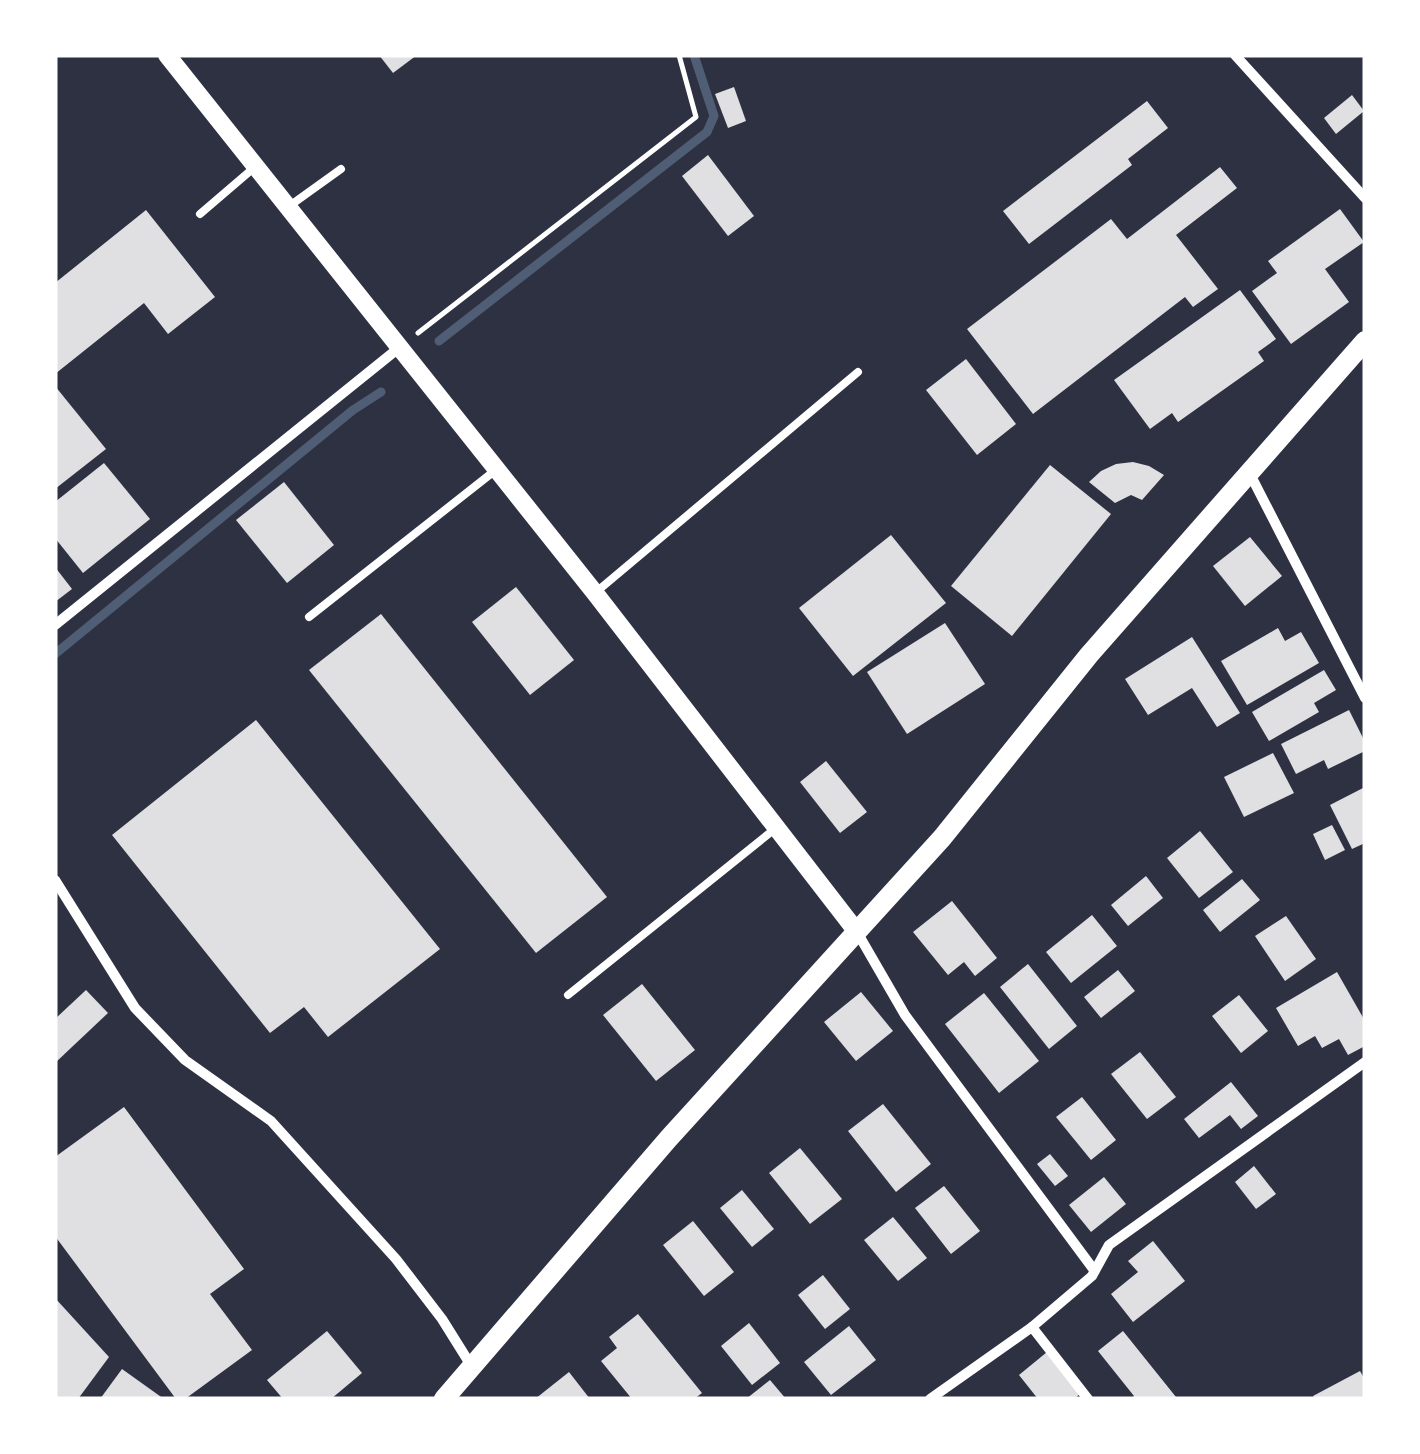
<svg xmlns="http://www.w3.org/2000/svg" width="1420" height="1454" font-family="Montserrat,sans-serif">
	<style>
		.lines { fill: none; stroke-linecap: round; stroke-linejoin: round }
		.stream { stroke: #4f5d75; stroke-width: 9 }
		.building { fill: #e0e0e3 }
		.path { stroke: #fff; stroke-width: 5 }
		.service { stroke: #fff; stroke-width: 8 }
		.minor { stroke: #fff; stroke-width: 10 }
		.tertiary { stroke: #fff; stroke-width: 18 }
		.secondary { stroke: #fff; stroke-width: 20 }
	</style>
	<rect width="100%" height="100%" fill="#2d3142"/>
	<g class="lines">
		<!-- stream -->
		<g class="stream">
			<polyline points="439,341 707,132 714,116 694,55"/>
			<polyline points="55,654 353,410 381,392"/>
		</g>
	</g>
	<!-- building -->
	<g class="building">
		<polygon points="379,55 417,55 393,73"/>
		<polygon points="734,87 746,121 728,128 715,94"/>
		<polygon points="1352,95 1364,111 1336,134 1324,118"/>
		<polygon points="1147,101 1168,128 1128,159 1132,165 1029,244 1003,211"/>
		<polygon points="708,155 754,216 728,236 682,176"/>
		<polygon points="1220,167 1237,188 1176,235 1218,289 1193,307 1185,297 1033,414 967,329 1111,219 1127,239"/>
		<polygon points="1340,209 1364,242 1325,269 1349,302 1291,344 1252,291 1277,273 1268,261"/>
		<polygon points="146,210 215,297 168,334 144,303 55,374 55,283"/>
		<polygon points="1240,290 1276,339 1258,352 1264,361 1178,422 1172,413 1150,429 1114,380"/>
		<polygon points="966,359 1016,424 977,455 926,390"/>
		<polygon points="55,386 106,449 55,489"/>
		<polygon points="1133,462 1149,466 1164,475 1142,500 1131,495 1115,503 1089,482 1101,471 1116,464"/>
		<polygon points="104,463 150,519 83,573 55,538 55,502"/>
		<polygon points="1050,465 1111,514 1012,636 951,586"/>
		<polygon points="284,482 334,545 287,583 236,520"/>
		<polygon points="891,535 946,603 853,676 799,608"/>
		<polygon points="1250,537 1282,576 1245,606 1213,566"/>
		<polygon points="55,567 72,589 55,602"/>
		<polygon points="516,587 574,660 530,695 472,622"/>
		<polygon points="381,614 607,897 536,953 309,670"/>
		<polygon points="945,623 985,684 907,734 867,672"/>
		<polygon points="1278,628 1285,641 1301,632 1319,663 1247,705 1221,661"/>
		<polygon points="1192,637 1240,713 1217,727 1192,688 1148,715 1125,679"/>
		<polygon points="1324,670 1336,690 1314,703 1319,712 1269,741 1252,712"/>
		<polygon points="1349,710 1365,742 1365,751 1328,769 1324,760 1296,774 1281,744"/>
		<polygon points="256,720 440,949 328,1037 304,1007 270,1033 112,835"/>
		<polygon points="1273,753 1294,793 1244,817 1224,777"/>
		<polygon points="826,761 867,812 840,833 800,782"/>
		<polygon points="1363,788 1365,843 1352,849 1330,805"/>
		<polygon points="1332,825 1345,850 1325,860 1313,834"/>
		<polygon points="1200,831 1233,872 1199,898 1167,858"/>
		<polygon points="1146,876 1163,898 1128,926 1111,905"/>
		<polygon points="1242,879 1260,900 1220,932 1203,910"/>
		<polygon points="952,901 997,958 975,976 964,962 948,975 913,932"/>
		<polygon points="1092,915 1117,946 1071,983 1046,952"/>
		<polygon points="1286,916 1316,959 1285,981 1255,936"/>
		<polygon points="1028,964 1077,1026 1049,1049 1000,987"/>
		<polygon points="1118,970 1135,991 1101,1018 1084,997"/>
		<polygon points="1337,972 1365,1021 1365,1046 1348,1055 1339,1039 1322,1048 1315,1036 1298,1046 1276,1008"/>
		<polygon points="642,984 695,1050 656,1081 603,1015"/>
		<polygon points="86,990 108,1013 55,1063 55,1019"/>
		<polygon points="861,992 893,1031 856,1061 824,1022"/>
		<polygon points="984,993 1039,1061 999,1093 945,1024"/>
		<polygon points="1239,995 1268,1031 1241,1053 1212,1016"/>
		<polygon points="1140,1052 1176,1097 1147,1119 1111,1074"/>
		<polygon points="1231,1082 1258,1116 1241,1129 1230,1115 1199,1138 1184,1119"/>
		<polygon points="1082,1097 1116,1140 1091,1160 1056,1117"/>
		<polygon points="883,1104 931,1164 896,1192 848,1131"/>
		<polygon points="124,1107 244,1269 210,1294 252,1350 185,1399 176,1399 55,1236 55,1157"/>
		<polygon points="800,1148 842,1199 810,1224 769,1173"/>
		<polygon points="1050,1154 1068,1176 1055,1186 1037,1164"/>
		<polygon points="1254,1166 1276,1194 1256,1209 1235,1182"/>
		<polygon points="1104,1177 1126,1204 1091,1232 1069,1205"/>
		<polygon points="944,1186 980,1231 951,1254 915,1208"/>
		<polygon points="742,1190 774,1229 752,1247 720,1208"/>
		<polygon points="893,1217 927,1258 898,1281 864,1240"/>
		<polygon points="693,1221 734,1272 704,1296 663,1245"/>
		<polygon points="1153,1241 1185,1281 1133,1322 1111,1294 1138,1272 1128,1261"/>
		<polygon points="823,1275 850,1309 825,1329 798,1295"/>
		<polygon points="55,1298 109,1357 78,1399 55,1399"/>
		<polygon points="638,1314 702,1393 694,1399 632,1399 601,1361 617,1348 609,1337"/>
		<polygon points="749,1323 780,1363 752,1385 721,1346"/>
		<polygon points="849,1326 876,1360 831,1395 804,1362"/>
		<polygon points="327,1331 362,1373 331,1399 283,1399 267,1380"/>
		<polygon points="1123,1331 1176,1397 1173,1399 1131,1399 1134,1396 1098,1351"/>
		<polygon points="1047,1352 1081,1393 1074,1399 1038,1399 1019,1375"/>
		<polygon points="122,1369 164,1399 100,1399"/>
		<polygon points="1360,1371 1365,1380 1365,1399 1315,1399 1313,1396"/>
		<polygon points="569,1372 590,1399 535,1399"/>
		<polygon points="770,1380 786,1399 746,1399"/>
	</g>
	<g class="lines">
		<!-- path -->
		<polyline class="path" points="418,333 696,117 679,55"/>
		<!-- service -->
		<g class="service">
			<polyline points="288,207 341,169"/>
			<polyline points="200,214 256,166"/>
			<polyline points="595,593 858,372"/>
			<polyline points="309,617 497,469"/>
			<polyline points="568,995 776,828"/>
		</g>
		<!-- minor -->
		<g class="minor">
			<polyline points="1235,55 1365,198"/>
			<polyline points="1250,474 1365,698"/>
			<polyline points="55,625 400,347"/>
			<polyline points="55,880 135,1008 185,1060 271,1121 396,1259 442,1319 472,1367"/>
			<polyline points="857,932 905,1015 1094,1270"/>
			<polyline points="1032,1327 1088,1399"/>
			<polyline points="930,1399 1032,1327 1092,1276 1109,1245 1365,1062"/>
		</g>
		<!-- tertiary -->
		<polyline class="tertiary" points="167,55 595,593 857,932"/>
		<!-- secondary -->
		<polyline class="secondary" points="444,1399 669,1138 942,838 1089,655 1365,341"/>
	</g>
	<!-- border -->
	<rect width="1420" height="1454" fill="none" stroke="#ffffff" stroke-width="115"/>
</svg>
